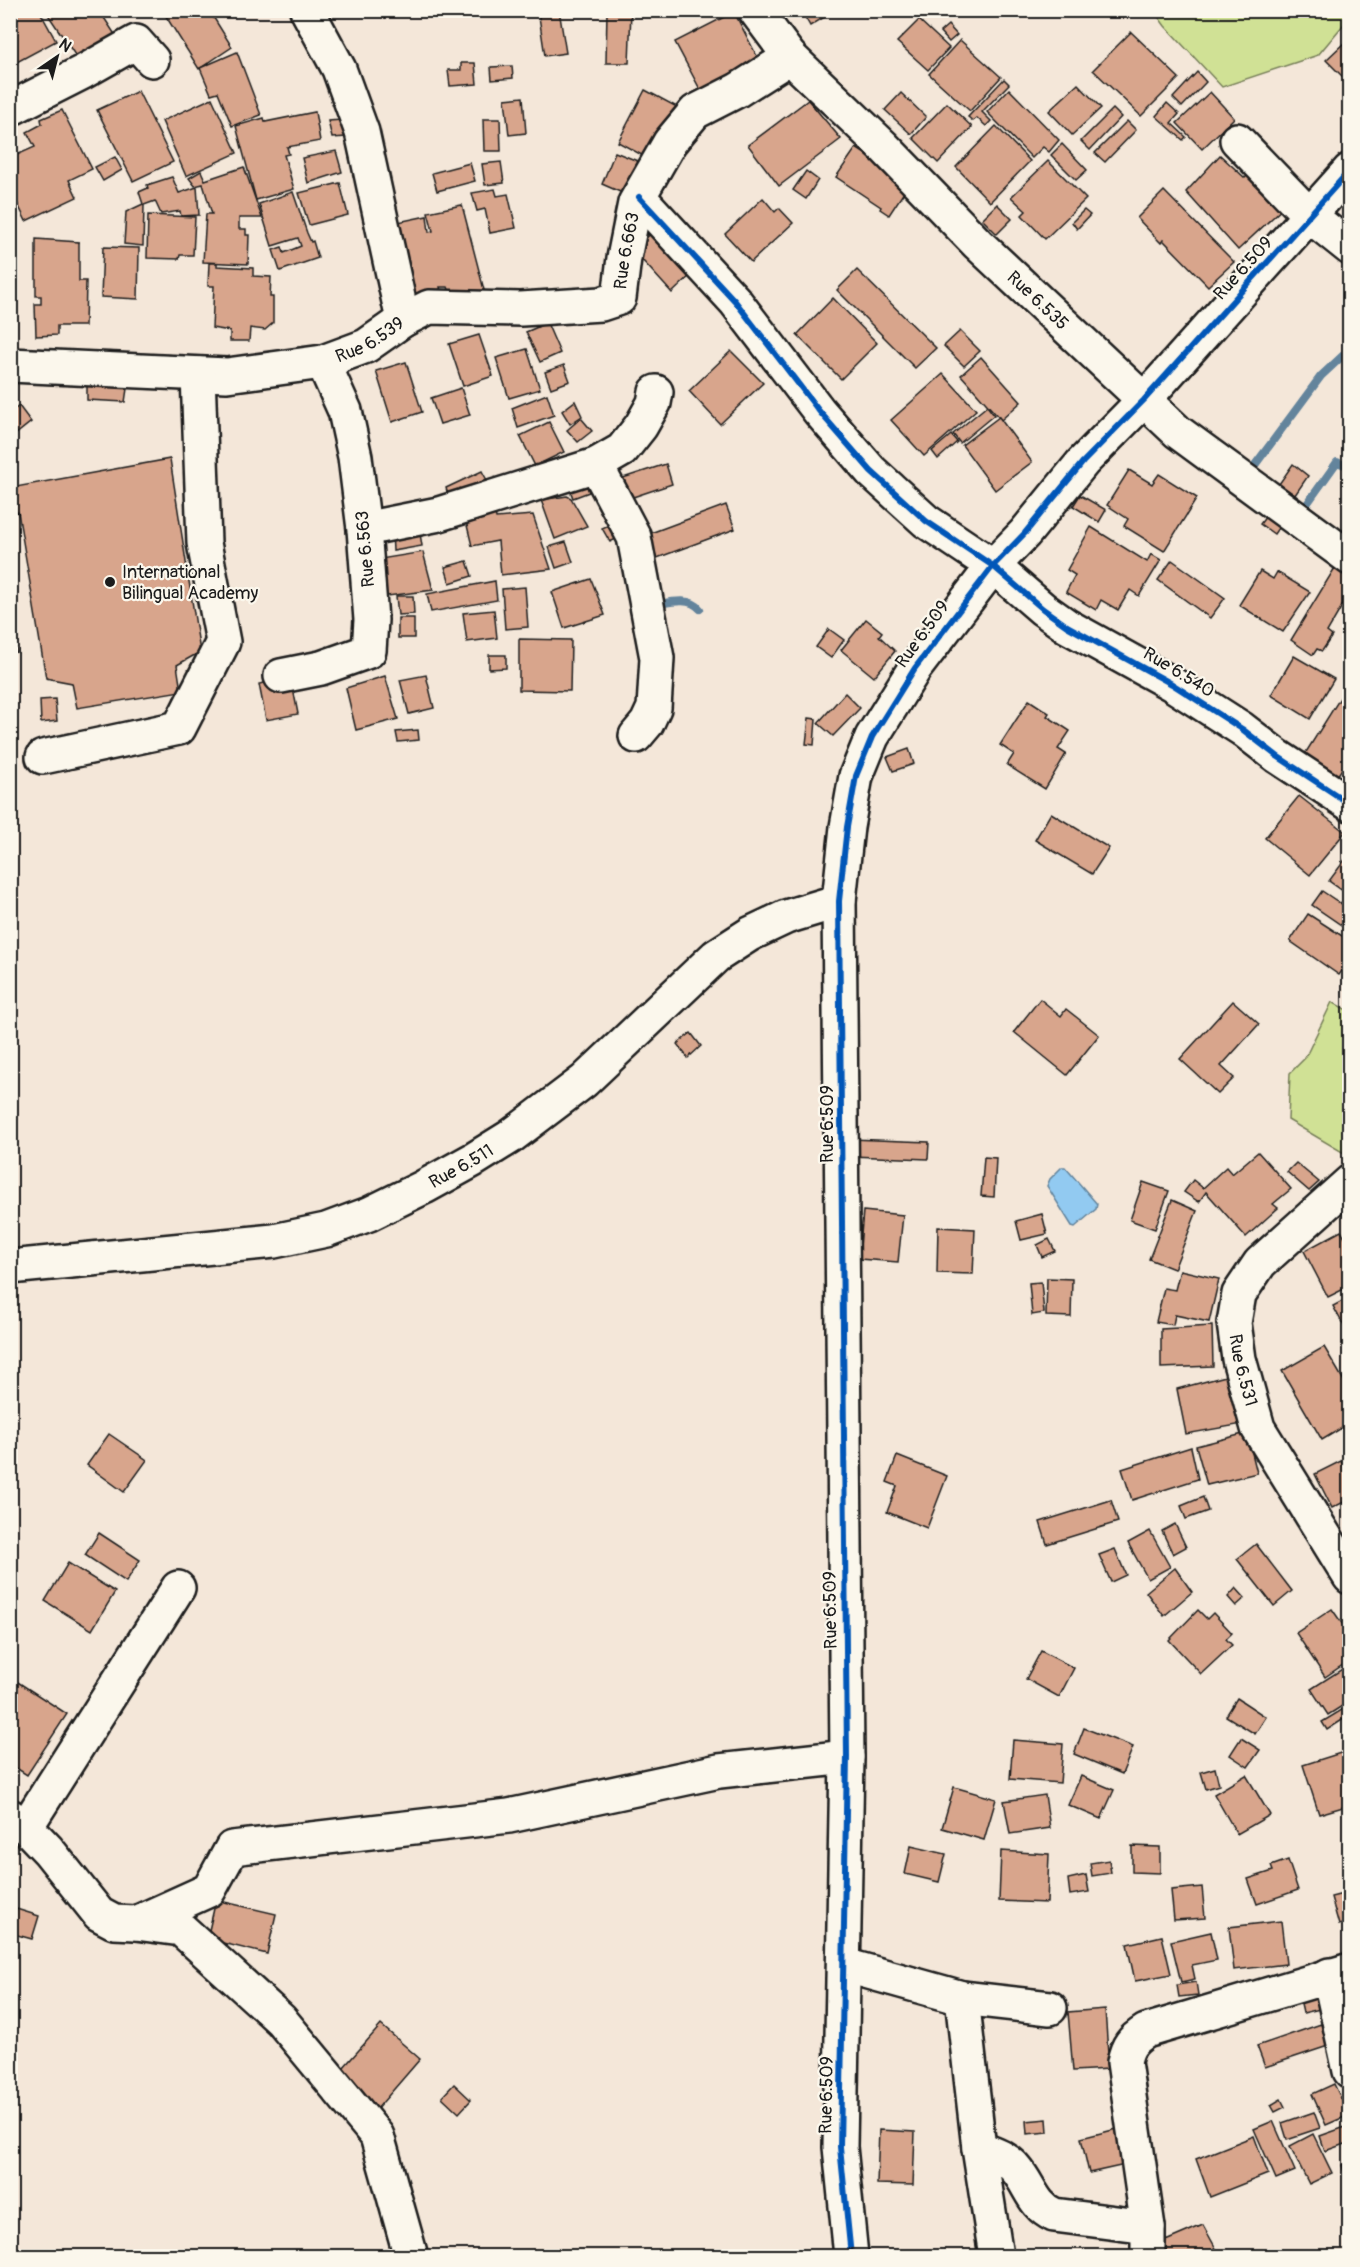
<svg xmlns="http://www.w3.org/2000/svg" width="1360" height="2267" font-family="Pangolin,sans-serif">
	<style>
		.green { fill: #d0e195; stroke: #767e58; stroke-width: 1.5 }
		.water { fill: #92caf1; stroke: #63849c; stroke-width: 1.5 }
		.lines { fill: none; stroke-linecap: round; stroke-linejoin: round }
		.stream { stroke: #63849c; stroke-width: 8 }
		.building { fill: #d8a58c; stroke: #1c1c1c; stroke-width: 1.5 }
		.minor-casing { stroke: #1c1c1c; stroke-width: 38 }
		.minor { stroke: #fbf7ec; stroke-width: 33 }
		.cycleway-casing { stroke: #fbf7ec; stroke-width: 10 }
		.cycleway { stroke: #0057b8; stroke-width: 6 }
		.poi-dot { fill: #1c1c1c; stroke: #fbf7ec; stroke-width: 2 }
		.labels { text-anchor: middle; stroke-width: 4.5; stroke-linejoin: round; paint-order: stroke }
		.street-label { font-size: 18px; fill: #1c1c1c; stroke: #fbf7ec }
		.poi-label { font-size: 18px; fill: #1c1c1c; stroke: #fbf7ec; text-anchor: start }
	</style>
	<rect width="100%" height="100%" fill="#f4e7d9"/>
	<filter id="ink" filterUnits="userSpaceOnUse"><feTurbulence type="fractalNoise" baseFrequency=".0167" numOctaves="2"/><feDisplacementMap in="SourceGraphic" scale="12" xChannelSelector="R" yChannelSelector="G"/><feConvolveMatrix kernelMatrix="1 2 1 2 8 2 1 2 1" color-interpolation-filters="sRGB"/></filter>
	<g filter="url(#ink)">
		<!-- green -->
		<g class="green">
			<polygon points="1349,10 1349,18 1318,55 1222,87 1165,26 1154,11"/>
			<polygon points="1332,1002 1349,1011 1349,1156 1288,1120 1290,1073 1305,1058"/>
		</g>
		<!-- water -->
		<polygon class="water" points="1062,1167 1065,1167 1097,1204 1096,1209 1075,1227 1072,1226 1047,1186 1050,1179"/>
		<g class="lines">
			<!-- stream -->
			<g class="stream">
				<polyline points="1252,469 1321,376 1350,349"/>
				<polyline points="1307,504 1337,462 1350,467"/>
				<path d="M653,605C668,603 689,596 700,609"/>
			</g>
		</g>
		<!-- building -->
		<g class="building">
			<polygon points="10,10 39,10 56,41 15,63 10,55"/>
			<polygon points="45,10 99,10 116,36 77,58"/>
			<polygon points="162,10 209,10 232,47 199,69"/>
			<polygon points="538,10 559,10 566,53 545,56"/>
			<polygon points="607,10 631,10 629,63 606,63"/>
			<polygon points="801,10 836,10 810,26"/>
			<polygon points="734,12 760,62 701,91 675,42"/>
			<polygon points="919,20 949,48 928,70 897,42"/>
			<polygon points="948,25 957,35 949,42 940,32"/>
			<polygon points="1131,32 1179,78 1141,116 1093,70"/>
			<polygon points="960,40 1001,77 970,111 929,74"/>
			<polygon points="1344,43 1350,48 1350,84 1326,60"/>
			<polygon points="237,52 261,115 232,126 218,92 211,94 200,68"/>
			<polygon points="461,63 475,63 477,84 450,86 448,70 461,70"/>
			<polygon points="512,66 513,78 492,80 491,67"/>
			<polygon points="1197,72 1206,82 1182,107 1173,98"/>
			<polygon points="1004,79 1009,84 982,112 991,121 986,126 977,118 973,121 968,117"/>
			<polygon points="1078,84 1101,108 1072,135 1049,111"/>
			<polygon points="1009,89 1059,140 1049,152 1043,147 1032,158 987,112"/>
			<polygon points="645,90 677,107 649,159 618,142"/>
			<polygon points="138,91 173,162 133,181 97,110"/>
			<polygon points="1210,92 1234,118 1202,149 1177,123"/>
			<polygon points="901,93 926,117 911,134 885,110"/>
			<polygon points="523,97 526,133 509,135 505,99"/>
			<polygon points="212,98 237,153 186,176 162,121"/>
			<polygon points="808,100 841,139 779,186 748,145"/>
			<polygon points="947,103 972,127 938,163 913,138"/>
			<polygon points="1167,103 1179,114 1171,123 1186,137 1183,140 1156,116"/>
			<polygon points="1113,109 1121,117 1090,150 1081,141"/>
			<polygon points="62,110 92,169 69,180 77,197 26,221 10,188 10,158 35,147 27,132 42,124 41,119"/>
			<polygon points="315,112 320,141 287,147 289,154 284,155 294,189 256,200 236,126 264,118 265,122"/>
			<polygon points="483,119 500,119 501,151 484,151"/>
			<polygon points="342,120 346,137 332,138 328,121"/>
			<polygon points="1127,121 1136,130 1105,162 1095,153"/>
			<polygon points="996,126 1030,161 990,202 956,167"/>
			<polygon points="1062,144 1087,170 1076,180 1051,155"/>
			<polygon points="856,148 910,183 889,215 880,209 881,207 836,177"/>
			<polygon points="336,151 342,172 308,183 302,158"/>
			<polygon points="615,152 640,162 627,195 602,184"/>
			<polygon points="1220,155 1245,178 1251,172 1285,206 1238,250 1186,192"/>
			<polygon points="115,157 122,170 103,181 95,167"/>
			<polygon points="1048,161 1086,199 1045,239 1022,215 1026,211 1011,197"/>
			<polygon points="501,162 504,183 485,185 482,164"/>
			<polygon points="470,163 475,181 437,191 432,173"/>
			<polygon points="244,167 262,218 239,218 239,229 246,229 246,235 249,235 248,264 203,262 206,214 212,214 203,184 195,186 189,178 201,171 205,180"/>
			<polygon points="806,171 818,180 806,199 793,190"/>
			<polygon points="172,177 179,193 197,187 199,215 181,216 180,211 161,214 155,201 144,205 143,246 124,244 126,212 143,204 139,192 148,188 147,185"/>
			<polygon points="340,183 348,215 309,225 299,193"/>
			<polygon points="495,189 497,196 508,194 516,228 490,233 485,209 477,211 472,193"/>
			<polygon points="1164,191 1234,262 1208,286 1163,240 1161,243 1137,218"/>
			<polygon points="293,192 307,233 311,242 313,241 318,258 280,271 273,250 282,247 284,253 301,246 298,238 272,246 259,204"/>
			<polygon points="763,198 775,212 779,208 793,223 751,262 725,234"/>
			<polygon points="997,204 1012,219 997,234 982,219"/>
			<polygon points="462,205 484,290 467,295 450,292 448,287 440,287 442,296 410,299 398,222 427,216 429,232 433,231 428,212"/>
			<polygon points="1084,210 1090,215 1077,229 1072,222"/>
			<polygon points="148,215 195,217 193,255 180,255 179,259 147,258"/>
			<polygon points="655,230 694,272 672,293 633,250"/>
			<polygon points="36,239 79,242 79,281 86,281 85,326 57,326 57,335 36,336 35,304 41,304 41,296 36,296"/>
			<polygon points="103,247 139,248 138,299 101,297"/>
			<polygon points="209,263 217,263 217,266 253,268 253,276 271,277 270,297 273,297 273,323 265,330 250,328 249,341 230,341 230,331 212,328 214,286 208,286"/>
			<polygon points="857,270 936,348 915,368 837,290"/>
			<polygon points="833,298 877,343 841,379 797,335"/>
			<polygon points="547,323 560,353 540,362 526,332"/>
			<polygon points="960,331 980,351 964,366 944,346"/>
			<polygon points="479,335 493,376 463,386 449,344"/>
			<polygon points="527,349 540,389 509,398 496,358"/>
			<polygon points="731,351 763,383 720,424 689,391"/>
			<polygon points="981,357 1021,402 1001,420 961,375"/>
			<polygon points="406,362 422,412 392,422 376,371"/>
			<polygon points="564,365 570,381 551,388 545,372"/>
			<polygon points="943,374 976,410 924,456 891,420"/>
			<polygon points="87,379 128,382 125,402 87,400"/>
			<polygon points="461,388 470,415 440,424 431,398"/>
			<polygon points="547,394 554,415 518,428 512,408"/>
			<polygon points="575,401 582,416 570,424 562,411"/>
			<polygon points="19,406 31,422 10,439 10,413"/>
			<polygon points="987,406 994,415 960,443 953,434"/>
			<polygon points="999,417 1032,462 995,490 962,445"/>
			<polygon points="581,418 592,431 578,442 567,430"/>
			<polygon points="549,422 564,452 535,466 520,436"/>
			<polygon points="951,435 957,442 938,459 932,451"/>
			<polygon points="170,459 200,652 177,665 181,691 77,708 72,683 46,678 18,512 12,513 10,488"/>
			<polygon points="666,464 672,484 627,499 620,479"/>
			<polygon points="1293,464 1308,476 1295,495 1279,484"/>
			<polygon points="1129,470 1152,484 1159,474 1197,498 1164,551 1124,526 1128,519 1107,505"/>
			<polygon points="482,471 494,493 452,509 446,488"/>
			<polygon points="583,476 589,492 573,498 567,482"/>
			<polygon points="1080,495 1106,510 1099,522 1073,506"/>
			<polygon points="567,496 571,498 587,526 555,539 541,500"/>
			<polygon points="726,505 735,529 657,558 648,534"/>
			<polygon points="494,508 496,518 533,515 551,569 501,575 498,541 472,546 464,513"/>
			<polygon points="1269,512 1283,521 1274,534 1260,524"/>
			<polygon points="618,521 624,535 610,542 602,528"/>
			<polygon points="419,527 422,546 393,551 392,531"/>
			<polygon points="1091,527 1147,562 1151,554 1161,560 1139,596 1130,590 1118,610 1101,600 1096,610 1066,592 1075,575 1067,570"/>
			<polygon points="566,542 573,562 556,568 549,547"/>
			<polygon points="423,552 433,590 380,597 374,560"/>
			<polygon points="1172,560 1225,598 1210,618 1158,580"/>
			<polygon points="467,561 472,576 450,583 445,567"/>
			<polygon points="1339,561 1350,568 1350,603 1345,601 1327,632 1332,636 1322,651 1317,649 1313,655 1291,640"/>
			<polygon points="1260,571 1273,579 1277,572 1310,592 1283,632 1239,605"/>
			<polygon points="591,579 605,615 564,628 552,592"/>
			<polygon points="495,581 497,600 431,612 427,594"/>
			<polygon points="525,587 528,627 505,629 502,589"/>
			<polygon points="396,596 413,596 414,614 398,615"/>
			<polygon points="494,610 497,638 467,642 463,613"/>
			<rect x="398" y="618" width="16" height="20"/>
			<polygon points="866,619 882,632 879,636 895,651 874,677 841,650"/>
			<polygon points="829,629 844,640 831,658 816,647"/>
			<polygon points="10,636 14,636 17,652 10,653"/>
			<polygon points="519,639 571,640 570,691 519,690"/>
			<polygon points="489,655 506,655 506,668 489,669"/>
			<polygon points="1294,656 1334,679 1310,719 1271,695"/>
			<polygon points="426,675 434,708 409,714 400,680"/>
			<polygon points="385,676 398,719 356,730 346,688"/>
			<polygon points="291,678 298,714 266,720 259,684"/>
			<polygon points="1350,682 1350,756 1336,778 1303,757"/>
			<polygon points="845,693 860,708 833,736 818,723"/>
			<polygon points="55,699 57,721 41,723 40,700"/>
			<polygon points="1029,700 1049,713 1047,716 1070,731 1058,749 1066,754 1045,789 1007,765 1014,754 1000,745"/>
			<polygon points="809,718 816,719 814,745 806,744"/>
			<polygon points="418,730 419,740 398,742 396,732"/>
			<polygon points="909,749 914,764 893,771 887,757"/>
			<polygon points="1299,796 1345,832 1310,875 1265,838"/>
			<polygon points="1051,813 1109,848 1092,874 1035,840"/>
			<polygon points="1350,853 1350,896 1329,881"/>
			<polygon points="1322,891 1350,910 1350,931 1312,905"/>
			<polygon points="1308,914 1350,941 1350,960 1339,975 1290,941"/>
			<polygon points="1040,999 1061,1016 1066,1009 1099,1035 1067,1075 1014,1032"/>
			<polygon points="1233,1001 1259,1024 1221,1066 1234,1078 1218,1094 1180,1059"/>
			<polygon points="691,1033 701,1046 688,1058 677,1044"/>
			<polygon points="850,1139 929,1142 928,1159 850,1156"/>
			<polygon points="1258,1152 1291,1189 1273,1204 1278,1208 1246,1237 1206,1192 1199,1202 1184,1192 1193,1180 1203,1188 1226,1167 1232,1174"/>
			<polygon points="984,1157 996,1158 994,1197 981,1196"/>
			<polygon points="1296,1163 1319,1182 1309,1191 1287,1172"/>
			<polygon points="1143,1182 1169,1191 1155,1229 1130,1220"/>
			<polygon points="1172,1200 1197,1211 1174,1269 1149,1259"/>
			<polygon points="863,1211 903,1215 898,1262 859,1259"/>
			<polygon points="1042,1214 1047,1234 1021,1240 1016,1221"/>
			<polygon points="938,1227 975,1229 973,1274 937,1273"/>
			<polygon points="1341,1231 1350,1247 1350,1286 1328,1297 1304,1251"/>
			<polygon points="1049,1239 1055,1251 1042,1257 1037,1245"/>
			<polygon points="1180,1270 1219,1279 1209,1322 1175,1315 1173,1325 1156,1322 1164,1288 1175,1290"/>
			<polygon points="1047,1278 1072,1279 1071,1317 1046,1316"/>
			<polygon points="1041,1282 1044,1313 1032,1315 1029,1283"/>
			<polygon points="1350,1297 1350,1337 1333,1306"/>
			<polygon points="1212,1326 1213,1366 1161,1368 1161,1329"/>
			<polygon points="1324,1347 1350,1391 1350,1423 1322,1440 1282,1371"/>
			<polygon points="1233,1374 1243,1424 1186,1434 1177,1389"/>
			<polygon points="1247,1433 1257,1473 1207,1485 1196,1446"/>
			<polygon points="109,1434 147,1460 124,1492 87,1465"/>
			<polygon points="1191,1447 1198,1479 1132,1500 1122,1469"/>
			<polygon points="897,1456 947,1476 927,1528 887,1512 897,1486 887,1482"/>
			<polygon points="1341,1461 1350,1478 1350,1499 1332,1508 1315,1474"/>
			<polygon points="1203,1497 1208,1511 1186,1519 1181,1506"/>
			<polygon points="1111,1500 1118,1522 1047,1544 1040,1522"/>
			<polygon points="1175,1524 1186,1547 1173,1554 1162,1531"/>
			<polygon points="1150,1531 1170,1567 1148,1579 1128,1543"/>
			<polygon points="99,1533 140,1560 126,1582 85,1555"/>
			<polygon points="1256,1544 1292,1591 1274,1606 1237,1559"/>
			<polygon points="1115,1549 1126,1575 1111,1582 1099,1555"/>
			<polygon points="68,1563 115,1592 92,1630 45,1601"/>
			<polygon points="1175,1568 1192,1592 1164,1616 1146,1592"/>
			<polygon points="1236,1588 1245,1598 1236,1606 1228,1597"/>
			<polygon points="1332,1609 1350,1635 1350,1660 1325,1677 1296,1633"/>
			<polygon points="1198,1610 1207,1619 1213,1613 1232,1633 1226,1639 1232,1645 1201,1674 1169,1640"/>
			<polygon points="1041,1651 1074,1668 1059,1697 1026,1679"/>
			<polygon points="1350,1664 1350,1701 1328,1715 1311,1689"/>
			<polygon points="10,1677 67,1714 27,1775 10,1764 10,1728 14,1723 10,1721"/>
			<polygon points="1237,1698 1266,1717 1255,1734 1226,1716"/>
			<polygon points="1350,1705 1350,1715 1327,1730 1322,1722"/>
			<polygon points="1084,1728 1133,1747 1122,1774 1074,1754"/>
			<polygon points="1241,1738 1260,1750 1248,1767 1230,1755"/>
			<polygon points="1013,1740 1063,1744 1060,1783 1010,1779"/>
			<polygon points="1350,1750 1350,1805 1319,1814 1303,1765"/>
			<polygon points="1215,1768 1219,1785 1206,1789 1201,1772"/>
			<polygon points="1246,1775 1270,1815 1237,1834 1214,1794"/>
			<polygon points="1081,1776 1114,1790 1101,1819 1068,1805"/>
			<polygon points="954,1787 996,1799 984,1840 942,1828"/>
			<polygon points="1045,1795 1050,1828 1010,1834 1004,1801"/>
			<polygon points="911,1846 946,1854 939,1882 905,1874"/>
			<polygon points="1132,1846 1160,1847 1160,1873 1132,1872"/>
			<polygon points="1001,1851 1049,1854 1047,1903 999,1901"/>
			<polygon points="1109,1860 1111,1873 1092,1876 1090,1863"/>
			<polygon points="1288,1860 1298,1890 1257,1904 1248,1879 1273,1871 1271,1866"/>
			<polygon points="1086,1875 1089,1892 1070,1895 1068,1879"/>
			<polygon points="1202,1887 1205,1918 1174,1920 1171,1890"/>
			<polygon points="1347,1893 1350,1902 1350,1922 1339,1925 1331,1897"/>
			<polygon points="216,1900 276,1914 267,1954 207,1939"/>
			<polygon points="10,1907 39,1916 32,1939 10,1933"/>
			<polygon points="1281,1921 1286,1964 1234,1970 1229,1927"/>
			<polygon points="1211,1932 1217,1960 1192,1965 1195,1979 1181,1982 1171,1941"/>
			<polygon points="1162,1936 1171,1974 1135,1981 1127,1944"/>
			<polygon points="1196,1982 1198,1995 1179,1997 1177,1985"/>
			<polygon points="1318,1997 1320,2009 1303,2013 1300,2000"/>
			<polygon points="1105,2009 1109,2069 1073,2071 1068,2012"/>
			<polygon points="1321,2024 1328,2046 1265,2067 1257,2046"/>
			<polygon points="381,2025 420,2059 376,2110 336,2076"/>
			<polygon points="454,2084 471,2100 459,2113 442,2097"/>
			<polygon points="1334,2084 1349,2115 1326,2125 1312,2094"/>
			<polygon points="1281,2099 1285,2107 1275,2112 1271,2105"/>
			<polygon points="1314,2112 1320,2128 1287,2139 1282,2123"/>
			<polygon points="1047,2119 1048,2132 1027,2134 1026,2121"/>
			<polygon points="1273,2121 1295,2171 1276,2179 1254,2129"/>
			<polygon points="1348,2126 1350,2142 1325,2151 1320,2136"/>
			<polygon points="1125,2127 1134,2163 1089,2173 1081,2138"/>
			<polygon points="879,2130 915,2132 913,2185 877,2184"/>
			<polygon points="1313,2134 1332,2173 1309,2184 1290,2146"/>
			<polygon points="1254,2136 1268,2174 1210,2197 1196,2159"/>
			<polygon points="1350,2163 1350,2179 1346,2180 1342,2165"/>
			<polygon points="1203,2225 1220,2256 1167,2256 1161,2243"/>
			<polygon points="1067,2251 1067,2256 1016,2256"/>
			<polygon points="1140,2251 1141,2256 1092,2256 1092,2255"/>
		</g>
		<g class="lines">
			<defs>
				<g id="minor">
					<path id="s1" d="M755,10L790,57L883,146L978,244L1178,432L1350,558"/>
					<polyline points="10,109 83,72 136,42 152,60"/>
					<polyline points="1237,140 1310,216 1350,248"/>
					<polyline points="639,197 735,301 819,411 871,471 926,521 993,566 1043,609 1067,626 1172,684 1242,729 1277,756 1350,804"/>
					<path id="s2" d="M403,320L429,307L521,309L601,304L619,298L624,258L635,203L670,142L695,112L738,90L790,57"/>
					<path id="s3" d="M10,365L227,375L323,362L366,346L403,320L362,132L339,69L307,10"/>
					<polyline points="596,465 634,537 657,658 654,708 647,723 636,736"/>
					<polyline points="364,529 439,514 596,465 622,450 641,426 654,403 656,392"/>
					<polyline points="281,676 321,668 369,651 371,620 364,529 355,457 345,411 323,362"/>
					<polyline points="43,757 179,728 223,642 204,543 198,374"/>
					<path id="s4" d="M1350,1182L1260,1263L1239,1294L1234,1323L1239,1359L1258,1428L1350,1577"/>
					<path id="s5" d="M10,1267L274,1241L326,1230L369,1214L424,1187L473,1160L510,1137L584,1081L716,956L750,934L786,917L839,901"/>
					<polyline points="10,1816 26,1827 48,1850 99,1914 114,1922 136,1923 209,1890 232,1848 509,1816 719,1771 847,1757"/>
					<polyline points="26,1827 178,1588"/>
					<polyline points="136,1923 181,1929 281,2020 377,2136 410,2253"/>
					<polyline points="844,1965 962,1998 1050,2008"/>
					<polyline points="1329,1975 1350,2071"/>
					<polyline points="962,1998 979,2148 996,2256"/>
					<path d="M979,2148C993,2154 1006,2157 1016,2169C1030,2185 1033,2206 1054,2215L1148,2227L1124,2062C1127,2046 1132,2040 1146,2031L1350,1970"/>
					<polyline points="1148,2227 1148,2256"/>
					<polyline points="851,2256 840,2147 847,1757 839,901 847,827 856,776 872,737 915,668 993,566 1025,533 1083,462 1144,400 1350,170"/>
				</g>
			</defs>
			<!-- minor casing -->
			<use href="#minor" class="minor-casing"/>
			<!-- minor -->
			<use href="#minor" class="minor"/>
			<defs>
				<g id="cycleway">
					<polyline points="639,197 735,301 819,411 871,471 926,521 993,566 1043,609 1067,626 1172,684 1242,729 1277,756 1350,804"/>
					<polyline points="851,2256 840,2147 847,1757 839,901 847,827 856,776 872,737 915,668 993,566 1025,533 1083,462 1144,400 1350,170"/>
				</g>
			</defs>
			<!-- cycleway casing -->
			<use href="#cycleway" class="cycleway-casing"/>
			<!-- cycleway -->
			<use href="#cycleway" class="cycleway"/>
		</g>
	</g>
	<!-- markers -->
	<circle class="poi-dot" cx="110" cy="582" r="6"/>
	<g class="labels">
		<!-- street labels -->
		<g class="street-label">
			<text dy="6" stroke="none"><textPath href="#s2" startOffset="268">Rue 6.663</textPath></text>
			<text transform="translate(1243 268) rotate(-48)" y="6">Rue 6.509</text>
			<text dy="6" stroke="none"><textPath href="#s1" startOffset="406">Rue 6.535</textPath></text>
			<text dy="6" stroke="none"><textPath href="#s3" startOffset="366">Rue 6.539</textPath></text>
			<text transform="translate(365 549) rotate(-95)" y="6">Rue 6.563</text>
			<text transform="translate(922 634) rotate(-54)" y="6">Rue 6.509</text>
			<text transform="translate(1179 672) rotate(31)" y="6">Rue 6.540</text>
			<text transform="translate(827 1124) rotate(-90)" y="6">Rue 6.509</text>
			<text dy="6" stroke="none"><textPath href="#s5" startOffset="468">Rue 6.511</textPath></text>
			<text dy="6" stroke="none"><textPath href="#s4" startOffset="236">Rue 6.531</textPath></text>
			<text transform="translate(830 1610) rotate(-91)" y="6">Rue 6.509</text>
			<text transform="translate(826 2095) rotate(-89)" y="6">Rue 6.509</text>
		</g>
		<!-- poi labels -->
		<g class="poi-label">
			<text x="122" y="578">International<tspan x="122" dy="21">Bilingual Academy</tspan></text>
		</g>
	</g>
	<!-- margin -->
	<rect width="1360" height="2267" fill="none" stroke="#fbf7ec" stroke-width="36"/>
	<rect x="18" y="18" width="1324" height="2231" fill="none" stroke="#1c1c1c" stroke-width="2" filter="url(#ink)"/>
	<!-- north arrow -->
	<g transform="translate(57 57) rotate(35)" stroke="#fbf7ec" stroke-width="4.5" paint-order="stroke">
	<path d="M0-4.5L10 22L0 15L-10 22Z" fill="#1c1c1c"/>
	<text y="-9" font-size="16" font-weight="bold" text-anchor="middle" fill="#1c1c1c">N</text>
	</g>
</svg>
